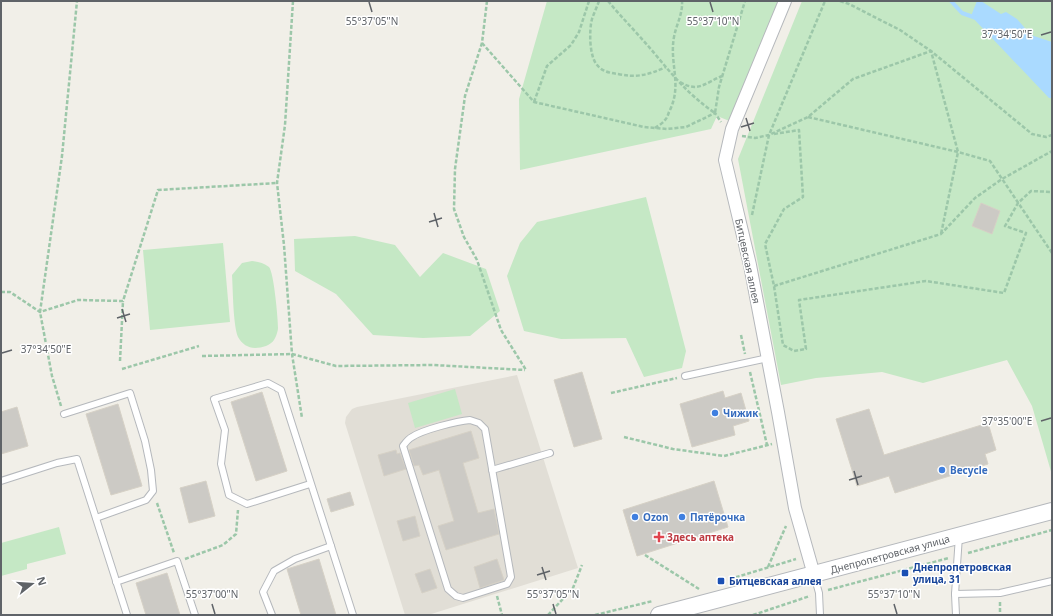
<svg xmlns="http://www.w3.org/2000/svg" width="1053" height="616" font-family="'Noto Sans',sans-serif">
	<style>
		.education { fill: #e1ded6 }
		.green { fill: #c5e8c5 }
		.water { fill: #aadaff }
		.lines { fill: none; stroke-linecap: round; stroke-linejoin: round }
		.stream { stroke: #aadaff; stroke-width: 4 }
		.building { fill: #cccac5; stroke: #d6d1c6 }
		.service-casing { stroke: #b5b8bc; stroke-width: 8 }
		.minor-casing { stroke: #b5b8bc; stroke-width: 14 }
		.tertiary-casing { stroke: #b5b8bc; stroke-width: 18 }
		.path { stroke: #9cc7a9; stroke-width: 2.5; stroke-dasharray: 4 2; stroke-linecap: butt }
		.service { stroke: #fff; stroke-width: 6 }
		.minor { stroke: #fff; stroke-width: 12 }
		.tertiary { stroke: #fff; stroke-width: 16 }
		.ticks { fill: none; stroke: #5f6368; stroke-width: 1.5 }
		.shop-dot { fill: #3f7fe0; stroke: #fff; stroke-width: 1.5 }
		.health-dot { fill: #e0444e; stroke: #fff; stroke-width: 1.5 }
		.transit-dot { fill: #1a4fb4; stroke: #fff; stroke-width: 1.5 }
		.labels { text-anchor: middle; stroke-width: 3; stroke-linejoin: round; paint-order: stroke }
		.street-label { font-size: 10px; fill: #5f6368; stroke: #fff }
		.shop-label { font-size: 10px; font-weight: bold; fill: #366cbe; stroke: #fff; text-anchor: start }
		.health-label { font-size: 10px; font-weight: bold; fill: #be3a42; stroke: #fff; text-anchor: start }
		.transit-label { font-size: 10px; font-weight: bold; fill: #164399; stroke: #fff; text-anchor: start }
		.ticks-label { font-size: 10px; text-anchor: middle; fill: #5f6368; stroke: #fff; stroke-width: 3; stroke-linejoin: round; paint-order: stroke }
	</style>
	<rect width="100%" height="100%" fill="#f1efe8"/>
	<!-- education -->
	<polygon class="education" points="517,375 578,568 428,615 405,615 345,423 346,417 352,409 357,407"/>
	<!-- green -->
	<g class="green">
		<polygon points="547,1 780,1 732,122 717,116 711,129 520,170 519,99"/>
		<polygon points="802,1 1052,1 1052,475 1032,406 1007,360 923,383 882,372 816,378 781,385 738,159"/>
		<polygon points="646,197 686,351 682,368 644,377 626,338 561,339 524,331 507,276 520,243 537,222"/>
		<polygon points="355,236 395,245 420,277 443,253 486,269 500,311 470,336 423,338 373,335 336,294 295,271 294,239"/>
		<polygon points="223,243 230,322 150,330 143,250"/>
		<path d="M252,261C258,262 264,263 269,267C274,273 278,319 278,328C278,331 276,337 274,340C271,345 262,348 255,348C248,348 242,344 238,337C233,325 233,290 232,275L242,263Z"/>
		<polygon points="455,389 462,414 415,428 408,403"/>
		<polygon points="59,527 66,554 27,564 27,569 1,576 1,543"/>
	</g>
	<!-- water -->
	<polygon class="water" points="977,1 981,1 1001,14 1006,12 1017,19 1031,35 1052,42 1052,98 1049,98 971,16"/>
	<g class="lines">
		<!-- stream -->
		<polyline class="stream" points="951,1 962,13 976,18"/>
	</g>
	<!-- building -->
	<g class="building">
		<polygon points="981,203 1000,211 992,234 972,226"/>
		<polygon points="582,372 602,439 574,447 554,380"/>
		<polygon points="723,391 725,398 741,393 749,421 733,426 735,435 692,447 680,404"/>
		<polygon points="262,392 287,471 256,481 231,402"/>
		<polygon points="118,404 142,486 111,495 86,414"/>
		<polygon points="17,407 28,446 1,454 1,412"/>
		<polygon points="869,409 884,455 988,423 996,450 985,454 988,464 895,493 889,476 857,486 836,419"/>
		<polygon points="471,431 479,458 463,463 478,513 494,509 499,534 446,550 438,526 454,521 439,470 423,475 419,465 414,466 409,450"/>
		<polygon points="396,450 397,454 400,453 406,469 384,476 378,455"/>
		<polygon points="206,481 215,516 189,523 180,488"/>
		<polygon points="714,481 728,527 637,556 623,510"/>
		<polygon points="350,492 354,505 331,512 327,499"/>
		<polygon points="415,516 420,536 403,541 397,521"/>
		<polygon points="319,559 336,615 301,615 287,569"/>
		<polygon points="497,559 504,580 480,588 474,567"/>
		<polygon points="430,569 437,588 422,593 415,574"/>
		<polygon points="167,573 180,615 146,615 136,583"/>
	</g>
	<g class="lines">
		<defs>
			<g id="service">
				<polyline points="685,376 768,358"/>
				<polyline points="64,414 130,393 145,441 151,470 153,491 146,500 96,518"/>
				<path d="M470,420L479,423L485,429L511,577L507,584L463,598L456,596L448,589L403,446C406,442 408,439 412,437C422,430 457,421 470,420Z"/>
				<polyline points="492,470 550,453"/>
				<polyline points="1,481 57,463 77,459 127,615"/>
				<polyline points="310,484 247,504 229,495 221,464 225,430 214,399 268,383 281,390 353,615"/>
				<polyline points="959,536 955,594 1000,593 1052,581"/>
				<polyline points="814,575 819,593 820,615"/>
				<polyline points="116,582 177,561 195,615"/>
				<polyline points="955,594 956,615"/>
				<polyline points="272,615 263,592 274,571 295,559 331,546"/>
			</g>
			<polyline id="minor" points="785,1 732,129 725,160 750,265 778,412 795,508 814,575"/>
			<polyline id="tertiary" points="659,615 1052,511"/>
		</defs>
		<!-- service casing -->
		<use href="#service" class="service-casing"/>
		<!-- minor casing -->
		<use href="#minor" class="minor-casing"/>
		<!-- tertiary casing -->
		<use href="#tertiary" class="tertiary-casing"/>
		<!-- path -->
		<g class="path">
			<polyline points="293,1 285,125 277,183 284,245 292,354 302,418"/>
			<polyline points="487,1 482,43 465,96 455,169 454,209 464,237 477,260 501,330 526,370"/>
			<path d="M599,1C597,7 594,13 592,19C589,30 589,58 598,66C603,72 611,73 618,74C637,78 648,75 666,67"/>
			<path d="M608,1C623,19 640,36 655,54C674,77 690,96 715,113L719,87L745,1"/>
			<polyline points="840,1 849,4 900,30 931,51 1032,134 1046,137 1052,135"/>
			<polyline points="482,43 534,102 644,127 667,129 686,127 715,113 721,122"/>
			<path d="M680,82C698,93 705,83 722,76"/>
			<polyline points="534,102 547,66 571,45 579,32 589,1"/>
			<polyline points="808,117 958,152 990,161 1052,253"/>
			<path d="M655,128C658,126 663,123 665,120C667,118 668,115 669,112C683,85 669,64 674,37C676,25 683,14 682,1"/>
			<polyline points="774,134 799,130 803,197 784,209 765,244 774,286 783,345 794,351 806,349 799,300 926,281 1004,293 1026,233 1005,226 1018,203 1031,191 1052,192"/>
			<polyline points="742,136 755,138 769,135 808,117 853,79 931,51 958,152 941,234"/>
			<polyline points="752,215 769,135 825,1"/>
			<polyline points="774,286 941,234 975,198 1002,179 1052,151"/>
			<polyline points="1,292 10,292 40,312 78,300 123,301 158,190 277,183"/>
			<polyline points="741,335 745,354"/>
			<polyline points="202,356 292,354 336,366 433,365 525,370"/>
			<polyline points="120,361 123,301"/>
			<polyline points="122,369 199,346"/>
			<polyline points="750,372 767,445"/>
			<polyline points="611,393 677,378"/>
			<polyline points="61,406 52,376 40,312 62,156 77,1"/>
			<polyline points="624,437 673,449 724,456 772,444"/>
			<polyline points="157,503 174,553"/>
			<polyline points="968,553 1052,530"/>
			<polyline points="645,555 699,589"/>
			<polyline points="185,559 223,545 236,534 238,510"/>
			<polyline points="768,567 786,526"/>
			<polyline points="730,579 796,559"/>
			<polyline points="828,590 949,558"/>
			<polyline points="497,596 502,615"/>
			<polyline points="1000,602 1000,615"/>
			<polyline points="548,615 573,588 582,565"/>
			<polyline points="595,615 653,601"/>
			<polyline points="753,615 810,596"/>
		</g>
		<!-- service -->
		<use href="#service" class="service"/>
		<!-- minor -->
		<use href="#minor" class="minor"/>
		<!-- tertiary -->
		<use href="#tertiary" class="tertiary"/>
	</g>
	<!-- ticks -->
	<path class="ticks" d="M369,2L372,12M710,2L713,12M1041,35L1051,32M746,118L750,131M741,127L754,123M434,213L438,227M429,222L442,218M122,309L126,322M117,318L130,314M2,353L12,350M1041,421L1051,418M854,471L858,485M849,480L862,476M542,567L546,580M537,575L550,571M212,604L215,614M553,604L556,614M894,604L897,614"/>
	<!-- markers -->
	<g class="shop-dot">
		<circle cx="715" cy="413" r="4"/>
		<circle cx="942" cy="470" r="4"/>
		<circle cx="635" cy="517" r="4"/>
		<circle cx="682" cy="517" r="4"/>
	</g>
	<path class="health-dot" d="M657 531h4v4h4v4h-4v4h-4v-4h-4v-4h4z"/>
	<g class="transit-dot">
		<rect x="901" y="569" width="8" height="8" rx="2"/>
		<rect x="717" y="577" width="8" height="8" rx="2"/>
	</g>
	<g class="labels">
		<!-- street labels -->
		<g class="street-label">
			<text transform="translate(748 261) rotate(78)" y="4">Битцевская аллея</text>
			<text transform="translate(890 554) rotate(-15)" y="4">Днепропетровская улица</text>
		</g>
		<!-- shop labels -->
		<g class="shop-label">
			<text x="723" y="417">Чижик</text>
			<text x="950" y="474">Becycle</text>
			<text x="643" y="521">Ozon</text>
			<text x="690" y="521">Пятёрочка</text>
		</g>
		<!-- health labels -->
		<g class="health-label">
			<text x="667" y="541">Здесь аптека</text>
		</g>
		<!-- transit labels -->
		<g class="transit-label">
			<text x="913" y="571">Днепропетровская<tspan x="913" dy="12">улица, 31</tspan></text>
			<text x="729" y="585">Битцевская аллея</text>
		</g>
	</g>
	<g class="ticks-label">
		<text x="372" y="25">55°37'05"N</text>
		<text x="713" y="25">55°37'10"N</text>
		<text x="1007" y="38">37°34'50"E</text>
		<text x="46" y="353">37°34'50"E</text>
		<text x="1007" y="425">37°35'00"E</text>
		<text x="212" y="598">55°37'00"N</text>
		<text x="553" y="598">55°37'05"N</text>
		<text x="894" y="598">55°37'10"N</text>
	</g>
	<!-- border -->
	<rect width="1053" height="616" fill="none" stroke="#5f6368" stroke-width="4"/>
	<!-- north arrow -->
	<g transform="translate(32 584) rotate(73)" stroke="#ffffff" stroke-width="3" paint-order="stroke">
	<path d="M0-3L7 15L0 10L-7 15Z" fill="#5f6368"/>
	<text y="-6" font-size="11" font-weight="bold" text-anchor="middle" fill="#5f6368">N</text>
	</g>
</svg>
